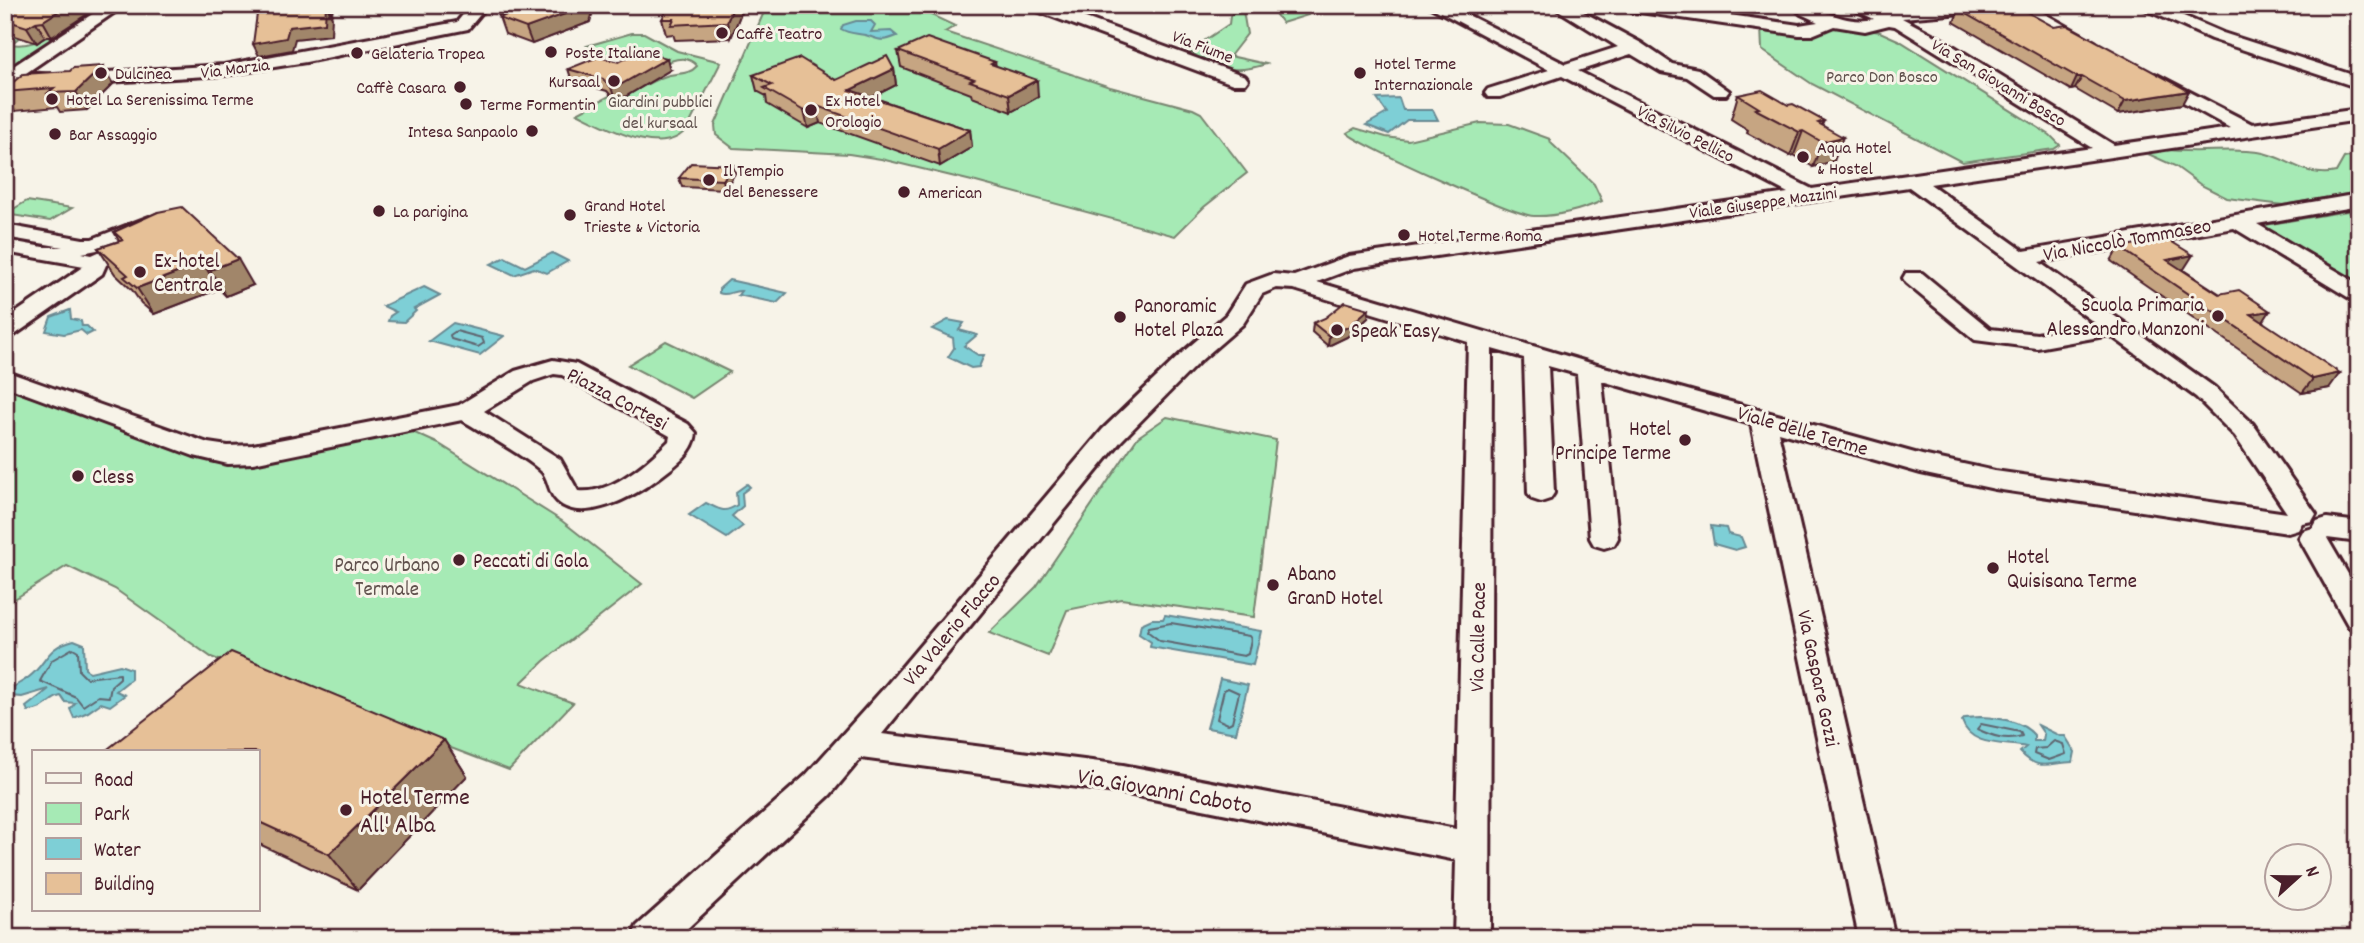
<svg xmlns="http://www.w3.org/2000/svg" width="2364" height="943" font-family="Dekko,sans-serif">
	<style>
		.green { fill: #a6eab5; stroke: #788470; stroke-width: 2 }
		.water { fill: #7ecfd6; stroke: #698992; stroke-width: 2 }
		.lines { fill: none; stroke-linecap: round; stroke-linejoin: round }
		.shore { stroke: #5f656f; stroke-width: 2 }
		.minor-casing { stroke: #4a1f2b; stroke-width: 6 }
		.minor { fill: #f7f3e8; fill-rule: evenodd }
		.wall { fill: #c6a582; stroke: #4a1f2b; stroke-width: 2 }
		.shaded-wall { fill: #a1866a; stroke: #4a1f2b; stroke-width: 2 }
		.building { fill: #e6c097; stroke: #4a1f2b; stroke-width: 2 }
		.poi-dot { fill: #4a1f2b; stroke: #f7f3e8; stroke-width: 2.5 }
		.labels { text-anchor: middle; stroke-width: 6; stroke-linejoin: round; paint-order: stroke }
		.far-poi-label { font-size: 18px; fill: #4a1f2b; stroke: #f7f3e8; text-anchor: start }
		.far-street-label { font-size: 18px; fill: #4a1f2b; stroke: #f7f3e8 }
		.far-park-label { font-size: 18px; fill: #61524e; stroke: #f7f3e8 }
		.street-label { font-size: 21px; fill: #4a1f2b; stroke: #f7f3e8 }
		.poi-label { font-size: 21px; fill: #4a1f2b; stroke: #f7f3e8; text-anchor: start }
		.park-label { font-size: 21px; fill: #61524e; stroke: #f7f3e8 }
		.near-street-label { font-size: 24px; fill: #4a1f2b; stroke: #f7f3e8 }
		.near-poi-label { font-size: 24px; fill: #4a1f2b; stroke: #f7f3e8; text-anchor: start }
	</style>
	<rect width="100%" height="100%" fill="#f7f3e8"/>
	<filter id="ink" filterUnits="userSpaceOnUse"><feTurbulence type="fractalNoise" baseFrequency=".0143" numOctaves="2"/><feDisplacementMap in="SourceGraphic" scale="14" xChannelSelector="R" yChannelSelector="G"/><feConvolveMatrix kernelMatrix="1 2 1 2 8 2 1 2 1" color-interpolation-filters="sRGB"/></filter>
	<g filter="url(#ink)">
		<!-- green -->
		<g class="green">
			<polygon points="767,5 910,5 955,26 945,32 1110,87 1193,109 1201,113 1247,173 1204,207 1175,236 976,182 881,159 849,154 733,148 716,135 715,125"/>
			<path d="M1241,5H1311L1308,15L1282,23L1271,8L1243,11L1247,34L1230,56L1266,64C1236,74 1214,70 1189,51L1229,24L1230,16Z"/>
			<path d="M86,19L21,63L5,66V21L13,35L20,37L11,44C38,49 59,27 86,19Z"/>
			<polygon points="1841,25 1880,32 1900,41 2050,135 2060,145 2054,149 1962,162 1812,84 1762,50 1761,26 1815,33"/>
			<path d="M632,33H644L677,51L721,62L688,127C665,161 604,126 577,113L611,95L621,98C636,91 650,81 666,76C678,72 688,76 697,66C687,53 670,60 658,67L624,57L600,55L587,46Z"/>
			<path d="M1480,123L1509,124L1550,139L1551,143L1594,184L1602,201C1582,210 1555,217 1534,216C1516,216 1359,145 1347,133L1355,128L1386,137L1408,140Z"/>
			<path d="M2164,149C2195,155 2226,147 2258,152C2287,156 2305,179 2336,172L2344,158L2359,155V192L2283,205L2227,198L2201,185L2175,166L2146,153Z"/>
			<polygon points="27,201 72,208 50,221 5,214"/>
			<polygon points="2359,209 2359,291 2253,227"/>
			<polygon points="666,341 730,372 692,398 628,365"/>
			<polygon points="5,388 199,456 406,429 439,444 562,521 642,584 544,661 521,683 573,703 509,770 211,657 115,589 67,566 5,605"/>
			<polygon points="1167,417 1276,440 1254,617 1121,599 1067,610 1048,656 989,633 1036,587 1138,437"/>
		</g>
		<!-- water -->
		<g class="water">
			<path d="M856,21H871L875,25L871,32L891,31L897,36C880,43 879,39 865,35C856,33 849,34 841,29L843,25Z"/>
			<polygon points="1399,98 1403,110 1433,110 1438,120 1407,120 1389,134 1366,125 1387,113 1377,99"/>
			<polygon points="552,253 568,261 547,273 534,268 514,275 491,264 505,257 525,267"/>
			<path d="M729,280L787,293L777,303L738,295L741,291C733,290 727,297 719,293V289Z"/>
			<polygon points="424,287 440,295 414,309 416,311 404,322 388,321 390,316 396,312 383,306"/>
			<polygon points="70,310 71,319 81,321 82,326 87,326 93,332 87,335 81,330 64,334 46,331 51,317"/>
			<polygon points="948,320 964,323 959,330 977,335 964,346 978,355 984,355 979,367 971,368 948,357 954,348 953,338 932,329"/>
			<polygon points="453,323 504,336 480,355 429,341"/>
			<path d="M747,484L750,487L742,493L743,506L732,516L743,526L727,538L689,515L706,503C719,509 724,514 737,505L736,492Z"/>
			<polygon points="1711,526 1726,528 1728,534 1741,537 1745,547 1735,550 1714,544"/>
			<polygon points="1165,615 1261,631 1253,665 1150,647 1151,642 1139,634 1141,624 1152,619 1163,619"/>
			<path d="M74,640L84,644L85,669L90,672L120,665L131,669V679L116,691L125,695L110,706L101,703L88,712L74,718L70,709L75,703L65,702L61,696C49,698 45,711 28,711L26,707L49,689L22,697L10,696L9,690C15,685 23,682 29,677C47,664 45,647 74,640Z"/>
			<polygon points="1220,679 1248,685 1236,733 1207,728"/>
			<path d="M1980,717C1999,718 2021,720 2034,735V741H2043L2044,734L2038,725L2060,736H2065L2075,752L2073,762C2051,762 2039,773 2020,752L2026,747C2005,742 1971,748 1962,721L1965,718Z"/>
		</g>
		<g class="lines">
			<!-- shore -->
			<g class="shore">
				<polygon points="456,331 482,338 484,343 478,347 451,339 450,335"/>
				<polygon points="1171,623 1249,636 1251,639 1248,654 1244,656 1160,641 1147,631 1149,627"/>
				<polygon points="73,648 78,651 79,671 86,678 120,674 120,678 111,686 109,697 98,696 83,706 76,697 40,681 52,660"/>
				<polygon points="1228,688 1239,693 1232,722 1228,724 1217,719 1224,690"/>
				<path d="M1981,724L2020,732L2022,736C2006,741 1992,736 1977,729Z"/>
				<polygon points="2054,741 2063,744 2066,754 2049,760 2034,754 2035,749 2046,748"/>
			</g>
			<defs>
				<g id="minor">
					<polygon points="106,5 125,5 26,73 57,75 224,65 457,22 471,5 488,5 468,29 306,62 224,75 57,85 14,80 5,84 5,68 9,69"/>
					<polygon points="1027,5 1050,5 1245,76 1248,80 1245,84 1233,84 1029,8"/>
					<path d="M1427,5H1448L1565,64L1618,47L1550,5H1570L1641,43L1672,64L1698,69L1729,91L1726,95H1714L1687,77L1661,72L1631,54L1578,71L1812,189L2092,148L1895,26L1889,25L1865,31L1834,26L1812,35H1799L1626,10L1618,5H1661L1799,25L1818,22L1801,14L1791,5C1822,5 1841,26 1874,19L1845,5H1871L1884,11L1942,5H2006L1998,10L1902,18L1945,41L2114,145L2230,128L2149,83L2146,79L2155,74L2252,124L2359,109V120L1930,184L2024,251L2359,194V206L2257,224L2359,284V301L2351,299L2234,228L2039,262L2214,387L2253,424L2316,514L2312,521L2302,523L2298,530L2288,533L1995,489L1921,473L1778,432L1895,938H1859L1751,424L1602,381L1618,538L1614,545L1604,548L1594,545L1590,538L1577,374L1548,366L1554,493L1550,499L1541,502L1532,499L1528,493L1524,358L1492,349L1490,938H1454L1456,860L1123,793L861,758L830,795L677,938H632L637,926L806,775L885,687L1103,429L1183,352L1226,315L1246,284L1273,274L1294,276L1349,256L1788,193L1562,76L1500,97H1488L1485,93L1488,89L1549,70ZM1909,187L2095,323L2037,334L1990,329L1922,273H1906L1903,278L1906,283L1975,340L2037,348L2110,335L2196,397L2235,436L2287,513L1995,471L1922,455L1597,365L1317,282L1354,268ZM1276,288L1294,289L1468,342L1456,829L1123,765L882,734L1121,441L1199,362L1243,324L1262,294Z"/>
					<polygon points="2009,5 2029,5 2095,42 2093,46 2081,46"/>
					<polygon points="2136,5 2158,5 2223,33 2359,77 2359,88 2211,39"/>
					<path d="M149,217L156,219L159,223L156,227L130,238L143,239L147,243L143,247L106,265L102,274L13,336L5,338V320L84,266L5,252V240L43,247H63L5,237V225L83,239H92ZM123,241L92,255L82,253L102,249Z"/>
					<path d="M553,360L576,364L688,424L696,433C694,454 672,468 656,480C634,496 582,525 557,501C549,494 549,481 543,473C534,461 478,430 462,420L253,463L228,464L194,456L5,386V371L208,443L228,446L253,445L459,405L515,371ZM554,374L562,375L670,436L669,441C648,462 611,495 578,491L560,459L484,411L533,381Z"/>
					<polygon points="2327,518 2359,522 2359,542 2327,538 2359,593 2359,630 2349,627 2299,538 2303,531 2313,528 2317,521"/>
				</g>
			</defs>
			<!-- minor casing -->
			<use href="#minor" class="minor-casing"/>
			<!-- minor -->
			<use href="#minor" class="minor"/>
		</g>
		<!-- wall -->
		<g class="wall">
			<polygon points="101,5 52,37 45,37 37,43 12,35 5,24 5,17"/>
			<polygon points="744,5 731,38 675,40 673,34 666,35 662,19"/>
			<polygon points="1959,10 2054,27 2182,104 2118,114 2075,89 2071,90 1954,22"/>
			<polygon points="498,14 590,22 532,44 505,34"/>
			<polygon points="898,51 995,62 996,66 1038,97 1011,112 972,97 971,94 901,67"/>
			<polygon points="568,69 670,70 623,98 615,100 607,91 572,81"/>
			<polygon points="894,69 896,85 872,97 970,130 972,147 940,166 820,123 808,128 767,104 766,96 757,91 753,75 836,80"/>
			<polygon points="113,84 87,110 60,112 57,107 14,111 5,98 5,89"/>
			<polygon points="1738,95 1788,105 1824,121 1822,125 1834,161 1813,167 1794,155 1790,156 1747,133 1748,130 1731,119"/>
			<polygon points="733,165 735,173 725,189 682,187 679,178"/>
			<polygon points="158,212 253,285 226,296 219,289 154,314 141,303 132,290 115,274 98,248 119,241 114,232"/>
			<polygon points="2119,247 2184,269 2182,269 2263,322 2329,388 2302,393 2111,261"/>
			<polygon points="1368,318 1347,337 1328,346 1312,332 1313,323"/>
			<polygon points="444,740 467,776 358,890 257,843 257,752"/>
		</g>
		<!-- shaded-wall -->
		<g class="shaded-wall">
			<polygon points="5,5 19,5 5,11"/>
			<polygon points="68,5 101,5 52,37 43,21"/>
			<polygon points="326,5 332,17 331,35 295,39 292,50 259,56 253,44 289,27"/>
			<polygon points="328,5 333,5 332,15"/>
			<polygon points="585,5 595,5 590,22 532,44 526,28"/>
			<polygon points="734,5 744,5 731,38 727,22"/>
			<polygon points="36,22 45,37 37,43 27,27"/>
			<polygon points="667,58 670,70 623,98 615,100 611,87"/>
			<polygon points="103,66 113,84 87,110 76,92"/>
			<polygon points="894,69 896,85 853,107 850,90"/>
			<polygon points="2077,77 2082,77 2075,89 2071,90"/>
			<polygon points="1037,80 1038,97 1011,112 1009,95"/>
			<polygon points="2189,91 2182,104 2118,114 2125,101"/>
			<polygon points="817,106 820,123 808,128 804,111"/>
			<polygon points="970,130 972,147 940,166 938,149"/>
			<polygon points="1803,131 1794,155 1790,156 1799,132"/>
			<polygon points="1843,137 1834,161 1813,167 1822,142"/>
			<polygon points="733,165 735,173 725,189 723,180"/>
			<polygon points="2193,255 2184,269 2159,273 2167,260"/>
			<polygon points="238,259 253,285 226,296 210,270"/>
			<polygon points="203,263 219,289 154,314 137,288"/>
			<polygon points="1369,309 1368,318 1347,337 1328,346 1329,336"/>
			<polygon points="2270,311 2261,325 2251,314"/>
			<polygon points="2340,373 2329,388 2302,393 2313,379"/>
			<polygon points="444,740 467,776 358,890 329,854"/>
		</g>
		<!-- building -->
		<g class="building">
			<polygon points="21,5 68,5 43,21 36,22 27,27 5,20 5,17"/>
			<polygon points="326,5 325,23 289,27 286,38 253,44 257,14"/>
			<polygon points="525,5 585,5 585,7 526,28 499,18 504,16 498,14"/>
			<polygon points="669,5 734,5 727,22 671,25 674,19 662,19"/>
			<polygon points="1993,5 2016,6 2054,27 2067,25 2189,91 2125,101 2082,77 2077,77 1959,10"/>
			<polygon points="927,38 995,62 991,64 1037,80 1009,95 970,81 974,79 898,51"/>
			<polygon points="640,51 667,58 620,85 611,87 603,79 568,69 598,57 619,62"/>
			<polygon points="887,56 894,69 850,90 970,130 938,149 817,106 804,111 764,88 772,85 753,75 800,58 836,80"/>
			<polygon points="103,66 76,92 48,93 54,88 5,92 5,89 23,74 70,71 73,68"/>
			<polygon points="1762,90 1788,105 1793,104 1824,121 1818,123 1843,137 1822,142 1803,131 1799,132 1755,109 1759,108 1738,95"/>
			<polygon points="691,163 733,165 723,180 679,178"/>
			<polygon points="182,207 238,259 210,270 203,263 137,288 124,277 128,275 98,248 123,240 114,232 158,212"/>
			<polygon points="2167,239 2193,255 2167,260 2219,294 2239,290 2270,311 2251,314 2340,373 2313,379 2119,247"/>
			<polygon points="1345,302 1369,309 1348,327 1329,336 1313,323 1325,318"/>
			<polygon points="231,652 444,740 329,854 257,821 257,752 104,752"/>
		</g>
	</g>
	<!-- markers -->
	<g class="poi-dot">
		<circle cx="722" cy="33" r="7"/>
		<circle cx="551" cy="52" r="7"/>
		<circle cx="357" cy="53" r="7"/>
		<circle cx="101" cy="73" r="7"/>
		<circle cx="1360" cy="73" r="7"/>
		<circle cx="614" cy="81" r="7"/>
		<circle cx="460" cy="87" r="7"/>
		<circle cx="52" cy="99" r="7"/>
		<circle cx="466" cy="104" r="7"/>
		<circle cx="811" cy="110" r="7"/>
		<circle cx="532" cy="131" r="7"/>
		<circle cx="55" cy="134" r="7"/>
		<circle cx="1803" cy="157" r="7"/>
		<circle cx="709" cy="180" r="7"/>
		<circle cx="904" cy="192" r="7"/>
		<circle cx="379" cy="211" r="7"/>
		<circle cx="570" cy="215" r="7"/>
		<circle cx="1404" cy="235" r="7"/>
		<circle cx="140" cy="272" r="7"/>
		<circle cx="2218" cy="316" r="7"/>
		<circle cx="1120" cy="317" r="7"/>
		<circle cx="1337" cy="330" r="7"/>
		<circle cx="1685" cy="440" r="7"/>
		<circle cx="78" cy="476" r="7"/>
		<circle cx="459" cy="560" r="7"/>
		<circle cx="1993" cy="568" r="7"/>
		<circle cx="1273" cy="585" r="7"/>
		<circle cx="346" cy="810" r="7"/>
	</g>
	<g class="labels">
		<!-- far-poi labels -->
		<g class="far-poi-label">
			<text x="736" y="39">Caffè Teatro</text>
			<text x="565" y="58">Poste Italiane</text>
			<text x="371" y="59">Gelateria Tropea</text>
			<text x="1374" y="69">Hotel Terme<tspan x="1374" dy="21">Internazionale</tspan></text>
			<text x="115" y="79">Dulcinea</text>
			<text x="600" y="87" text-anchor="end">Kursaal</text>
			<text x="446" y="93" text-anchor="end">Caffè Casara</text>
			<text x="66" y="105">Hotel La Serenissima Terme</text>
			<text x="825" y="106">Ex Hotel<tspan x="825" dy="21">Orologio</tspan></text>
			<text x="480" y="110">Terme Formentin</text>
			<text x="518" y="137" text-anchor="end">Intesa Sanpaolo</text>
			<text x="69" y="140">Bar Assaggio</text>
			<text x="1817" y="153">Aqua Hotel<tspan x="1817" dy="21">&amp; Hostel</tspan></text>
			<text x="723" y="176">Il Tempio<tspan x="723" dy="21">del Benessere</tspan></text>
			<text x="918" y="198">American</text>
			<text x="584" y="211">Grand Hotel<tspan x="584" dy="21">Trieste &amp; Victoria</tspan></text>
			<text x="393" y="217">La parigina</text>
			<text x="1418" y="241">Hotel Terme Roma</text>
		</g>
		<!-- far-street labels -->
		<g class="far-street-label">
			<text transform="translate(1203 46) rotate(21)" y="6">Via Fiume</text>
			<text transform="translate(235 68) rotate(-7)" y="6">Via Marzia</text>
			<text transform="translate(1999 82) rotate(31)" y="6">Via San Giovanni Bosco</text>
			<text transform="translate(1686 133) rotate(27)" y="6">Via Silvio Pellico</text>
			<text transform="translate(1763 202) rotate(-8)" y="6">Viale Giuseppe Mazzini</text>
		</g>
		<!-- far-park labels -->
		<g class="far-park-label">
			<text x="1882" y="82">Parco Don Bosco</text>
			<text x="660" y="107">Giardini pubblici<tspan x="660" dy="21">del kursaal</tspan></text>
		</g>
		<!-- street labels -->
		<g class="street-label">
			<text transform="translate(2127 239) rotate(-10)" y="7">Via Niccolò Tommaseo</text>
			<text transform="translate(618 398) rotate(28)" y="7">Piazza Cortesi</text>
			<text transform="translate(1803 430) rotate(16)" y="7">Viale delle Terme</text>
			<text transform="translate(951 629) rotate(-50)" y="7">Via Valerio Flacco</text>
			<text transform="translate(1477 637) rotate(-89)" y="7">Via Calle Pace</text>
			<text transform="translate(1819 678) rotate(78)" y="7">Via Gaspare Gozzi</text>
		</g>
		<!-- poi labels -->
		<g class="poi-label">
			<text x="154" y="267">Ex-hotel<tspan x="154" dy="24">Centrale</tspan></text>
			<text x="2204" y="311" text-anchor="end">Scuola Primaria<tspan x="2204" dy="24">Alessandro Manzoni</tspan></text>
			<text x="1134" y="312">Panoramic<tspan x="1134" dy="24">Hotel Plaza</tspan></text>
			<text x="1351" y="337">Speak Easy</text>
			<text x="1671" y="435" text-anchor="end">Hotel<tspan x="1671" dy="24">Principe Terme</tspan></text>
			<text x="92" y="483">Cless</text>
			<text x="2007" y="563">Hotel<tspan x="2007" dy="24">Quisisana Terme</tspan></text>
			<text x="473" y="567">Peccati di Gola</text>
			<text x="1287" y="580">Abano<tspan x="1287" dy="24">GranD Hotel</tspan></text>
		</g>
		<!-- park labels -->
		<g class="park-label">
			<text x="387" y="571">Parco Urbano<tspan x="387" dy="24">Termale</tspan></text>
		</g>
		<!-- near-street labels -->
		<g class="near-street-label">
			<text transform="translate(1165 790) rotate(10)" y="8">Via Giovanni Caboto</text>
		</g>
		<!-- near-poi labels -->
		<g class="near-poi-label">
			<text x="360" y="804">Hotel Terme<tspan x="360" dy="28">All' Alba</tspan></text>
		</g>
	</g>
	<!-- margin -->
	<rect width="2364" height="943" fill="none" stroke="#f7f3e8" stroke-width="28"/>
	<rect x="14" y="14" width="2336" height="915" fill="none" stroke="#4a1f2b" stroke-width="2.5" filter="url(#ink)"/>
	<!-- legend -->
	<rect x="32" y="750" width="228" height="161" fill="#f7f3e8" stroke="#b29e9c" stroke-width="2"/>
	<rect x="46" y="773" width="35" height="10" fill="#f7f3e8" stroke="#b29e9c" stroke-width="2"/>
	<text x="94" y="786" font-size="21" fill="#4a1f2b">Road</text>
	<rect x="46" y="803" width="35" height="21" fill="#a6eab5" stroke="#b29e9c" stroke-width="2"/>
	<text x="94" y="820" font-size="21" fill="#4a1f2b">Park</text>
	<rect x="46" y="838" width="35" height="21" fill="#7ecfd6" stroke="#b29e9c" stroke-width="2"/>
	<text x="94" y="856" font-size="21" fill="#4a1f2b">Water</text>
	<rect x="46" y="873" width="35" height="21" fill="#e6c097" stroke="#b29e9c" stroke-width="2"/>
	<text x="94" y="890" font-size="21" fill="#4a1f2b">Building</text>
	<!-- north arrow -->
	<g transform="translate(2298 877) rotate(69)"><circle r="33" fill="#f7f3e8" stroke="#b29e9c" stroke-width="2"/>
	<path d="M0-5L12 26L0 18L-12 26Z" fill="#4a1f2b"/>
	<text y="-10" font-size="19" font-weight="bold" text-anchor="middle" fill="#4a1f2b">N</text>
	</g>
</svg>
